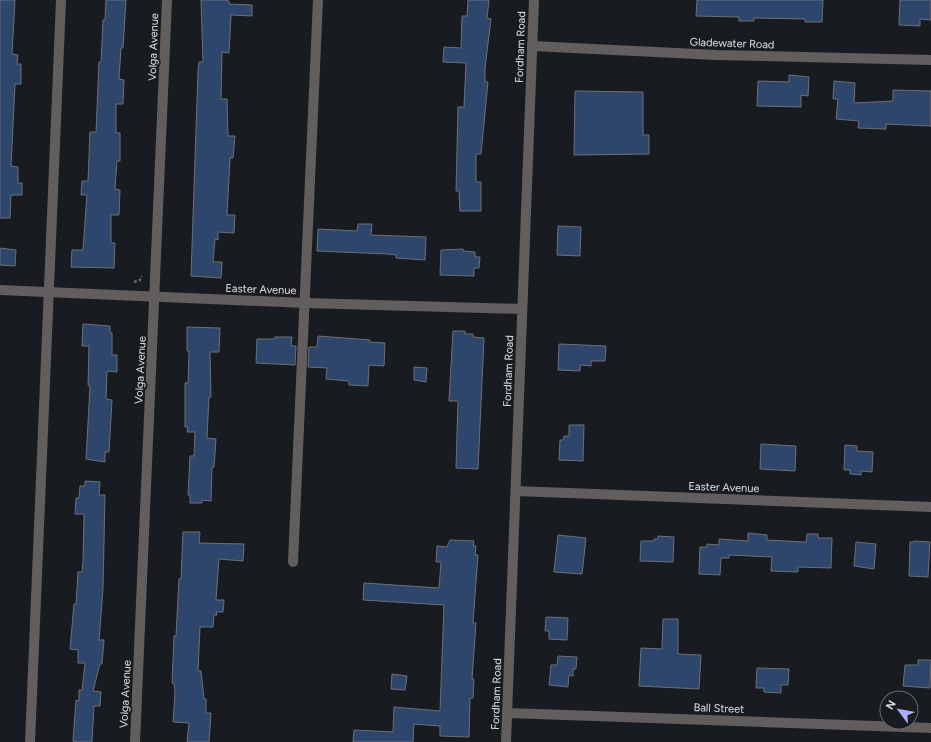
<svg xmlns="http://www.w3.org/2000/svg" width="931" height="742" font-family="Figtree,sans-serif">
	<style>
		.building { fill: #2f466c; stroke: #6b7077 }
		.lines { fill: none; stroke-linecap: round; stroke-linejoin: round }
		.path { stroke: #606468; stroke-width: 2.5; stroke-dasharray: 3 2; stroke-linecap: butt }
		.minor { stroke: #635e5e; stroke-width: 10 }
		.labels { text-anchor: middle; stroke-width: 4; stroke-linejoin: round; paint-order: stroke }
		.street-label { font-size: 11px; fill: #dde0e4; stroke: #181c21 }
	</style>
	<rect width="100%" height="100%" fill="#181c21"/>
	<!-- building -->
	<g class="building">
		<polygon points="0,0 15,0 12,54 18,55 17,64 21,64 21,84 15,84 11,166 18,167 18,183 22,183 22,195 11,195 10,218 0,218"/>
		<polygon points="106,0 126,0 123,48 121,48 119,79 124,80 123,104 116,104 116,133 120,133 120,161 117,161 115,189 120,190 119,215 111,215 111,243 115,243 114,268 71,267 72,250 83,250 87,195 81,195 82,181 88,181 90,132 96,132 99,62 101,62 103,20 105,20"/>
		<polygon points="201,0 224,0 229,1 229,4 252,5 252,16 231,15 229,53 222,52 221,99 227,99 228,136 235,136 233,158 230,158 227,215 235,215 234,233 218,232 218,240 215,239 213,262 222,262 221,278 191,276 198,71 199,62 203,62"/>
		<polygon points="468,0 489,0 487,18 491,19 485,68 485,82 488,82 481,154 476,154 476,182 481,182 481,211 460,211 459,191 456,191 458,107 464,107 466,63 443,62 444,47 461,48 462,16 467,16"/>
		<polygon points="697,0 823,0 822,22 805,22 805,19 754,18 754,21 739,21 739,17 696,16"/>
		<polygon points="900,0 931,0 931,20 920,19 920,26 899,25"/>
		<polygon points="789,75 809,77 808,96 801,95 801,107 757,106 758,81 789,82"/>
		<polygon points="834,81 855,83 854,103 893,101 893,90 931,91 931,126 886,124 886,129 858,128 859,121 836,119 838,99 833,99"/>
		<polygon points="575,91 643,92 643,135 649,135 649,154 574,155"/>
		<polygon points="358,224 372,224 371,235 426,237 425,260 396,258 396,255 388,254 317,251 318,229 357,231"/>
		<polygon points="558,226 581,227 580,256 557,255"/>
		<polygon points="0,248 16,250 15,266 0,265"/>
		<polygon points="463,249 463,251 475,252 475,257 480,257 479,268 474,268 474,276 440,275 441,250"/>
		<polygon points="83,324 110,326 110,332 112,333 112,355 117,355 117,372 107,371 106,399 112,400 109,452 105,452 105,462 86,459 90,386 88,385 89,346 82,346"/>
		<polygon points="187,327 220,328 219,352 210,352 211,397 209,397 207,438 216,439 214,467 212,467 211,501 202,500 202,503 190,503 190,495 188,495 190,456 194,456 195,432 187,432 188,427 185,427 185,383 188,383 189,351 187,351"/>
		<polygon points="453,331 465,331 465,334 473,334 473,337 484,338 478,469 456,468 458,401 449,401"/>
		<polygon points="318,336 370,340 369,342 385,343 384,366 369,365 368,386 349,385 349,381 326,379 327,368 308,367 309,347 317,347"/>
		<polygon points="275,337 292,337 291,346 296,346 295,365 256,363 257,339 274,339"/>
		<polygon points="559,344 606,346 605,361 591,361 591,366 580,365 580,371 558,370"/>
		<polygon points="414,367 427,368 426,382 414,380"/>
		<polygon points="569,425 584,425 583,461 559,460 560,440 563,440 564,436 569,436"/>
		<polygon points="761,444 796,446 795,471 760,469"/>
		<polygon points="845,445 857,446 857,451 873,452 872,472 861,471 861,475 850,474 850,470 844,470"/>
		<polygon points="85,481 100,482 99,495 105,495 103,589 99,640 104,640 102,664 100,664 93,691 101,692 100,706 94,706 92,742 78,742 73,741 76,700 79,701 79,690 82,690 85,663 78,663 78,650 70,649 74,604 76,604 78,572 82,572 83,561 84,514 75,514 76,498 79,498 80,486 85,486"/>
		<polygon points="183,532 200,532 199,543 244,544 243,561 219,559 216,600 224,600 223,612 216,612 217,615 214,615 213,627 200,627 198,671 201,671 204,699 206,699 206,713 211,713 209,742 187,742 189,723 173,722 175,693 174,683 172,683 174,636 176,636 179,579 181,579"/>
		<polygon points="748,533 767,535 767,540 806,542 807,534 818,534 818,538 832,538 831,568 798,567 798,572 771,571 772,557 729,555 729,558 721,558 720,575 699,574 700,547 707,547 707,544 719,545 719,539 748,541"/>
		<polygon points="558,535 586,538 582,574 554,572"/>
		<polygon points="658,536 674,537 673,562 640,561 641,541 654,541 654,539 658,539"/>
		<polygon points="450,540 474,541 473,546 476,546 475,555 478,555 473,623 476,623 472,679 474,679 473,698 470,698 469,737 440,736 440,726 414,724 413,742 353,742 354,730 393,732 394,707 440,711 444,605 363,600 364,583 439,588 441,562 436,562 437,546 447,547"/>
		<polygon points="914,541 930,542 928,577 909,576 910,542 914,542"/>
		<polygon points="856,542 876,544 874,569 854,566"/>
		<polygon points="546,617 568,618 567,640 549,639 549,631 545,631"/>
		<polygon points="663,619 678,619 678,654 701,655 699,689 639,686 641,648 662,649"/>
		<polygon points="558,656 577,657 576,669 573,669 573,676 569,675 568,687 549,685 551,665 557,665"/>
		<polygon points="918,660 931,660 930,688 903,686 905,665 918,665"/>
		<polygon points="757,668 789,669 788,685 781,685 781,693 764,692 764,688 756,688"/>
		<polygon points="392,674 407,676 405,690 391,689"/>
	</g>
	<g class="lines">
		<!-- path -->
		<polyline class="path" points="134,282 140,280 142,276"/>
		<!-- minor -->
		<g class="minor">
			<polyline points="532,46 717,55 931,60"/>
			<polyline points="0,290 305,303 522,309"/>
			<polyline points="516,491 931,507"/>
			<polyline points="293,562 318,0"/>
			<polyline points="507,713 931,728"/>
			<polyline points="30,742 61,0"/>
			<polyline points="135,742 167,0"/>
			<polyline points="506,742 534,0"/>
		</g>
	</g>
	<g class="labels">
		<!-- street labels -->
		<g class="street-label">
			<text transform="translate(732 43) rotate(2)" y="4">Gladewater Road</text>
			<text transform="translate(153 47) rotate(-88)" y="4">Volga Avenue</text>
			<text transform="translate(520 47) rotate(-88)" y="4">Fordham Road</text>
			<text transform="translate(261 289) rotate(2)" y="4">Easter Avenue</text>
			<text transform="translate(140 370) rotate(-87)" y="4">Volga Avenue</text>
			<text transform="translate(508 371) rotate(-88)" y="4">Fordham Road</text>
			<text transform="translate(724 487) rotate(2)" y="4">Easter Avenue</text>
			<text transform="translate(125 694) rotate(-87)" y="4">Volga Avenue</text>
			<text transform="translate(496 694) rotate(-88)" y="4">Fordham Road</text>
			<text transform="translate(719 708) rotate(2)" y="4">Ball Street</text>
		</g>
	</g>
	<!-- north arrow -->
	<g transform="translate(899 710) rotate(302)"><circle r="19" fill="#181c21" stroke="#676a6f"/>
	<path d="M0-3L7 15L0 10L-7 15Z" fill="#abaffb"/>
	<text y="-6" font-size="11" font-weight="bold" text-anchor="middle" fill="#dde0e4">N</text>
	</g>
</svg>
